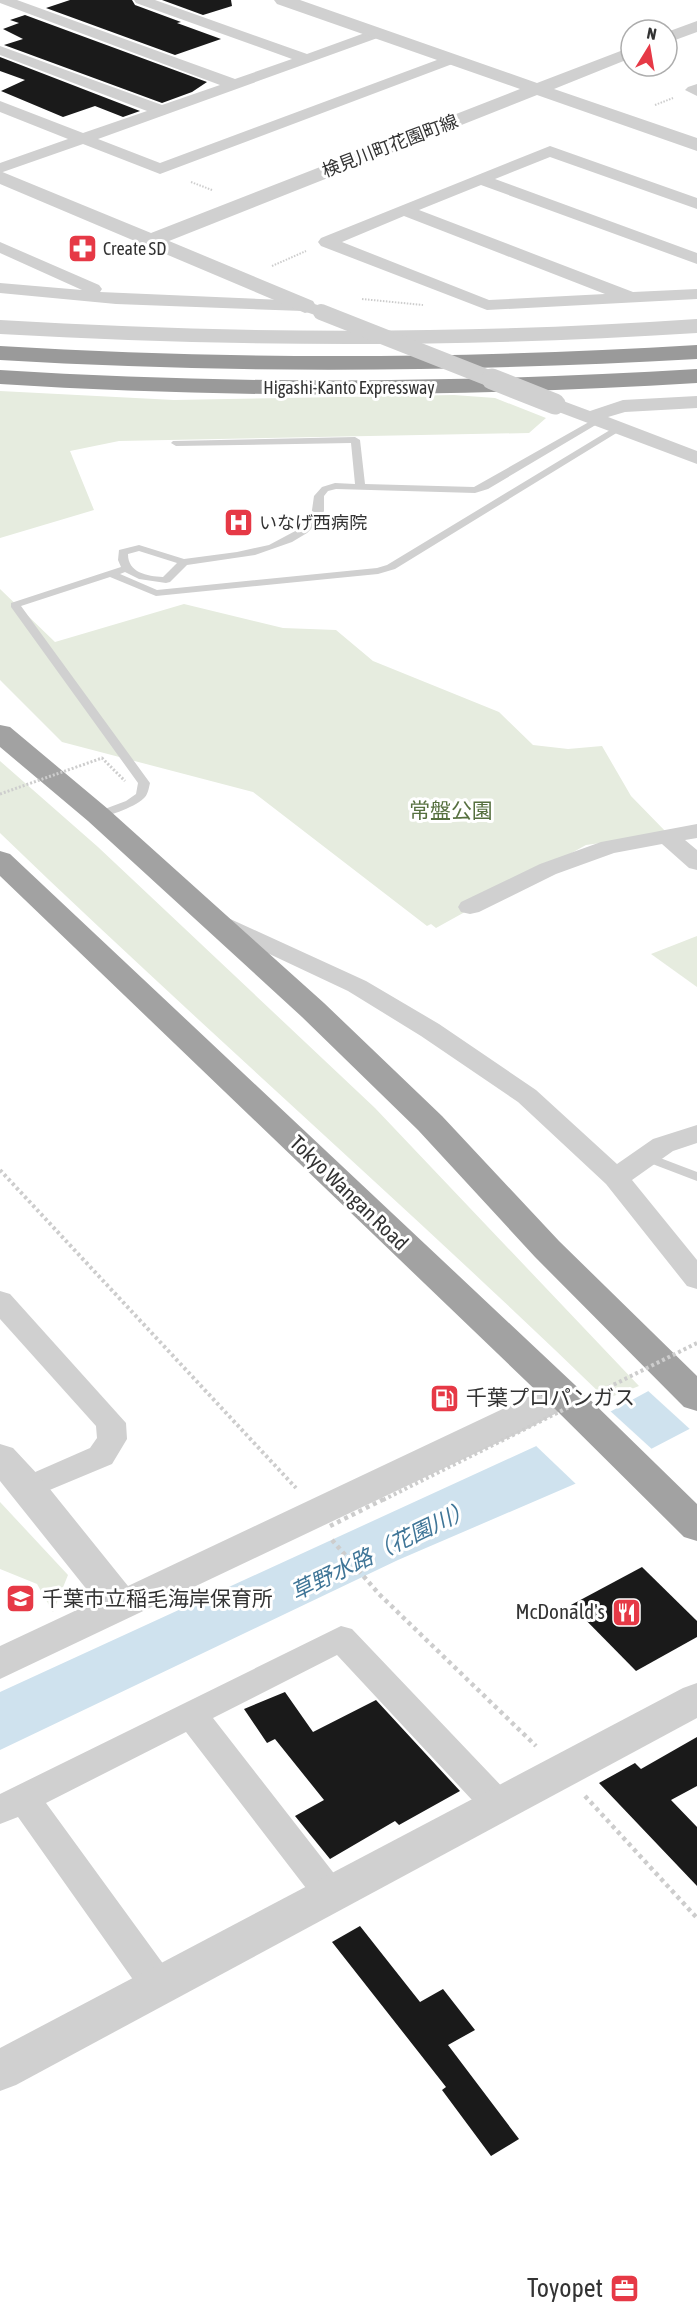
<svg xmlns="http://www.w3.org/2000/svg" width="697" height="2309" font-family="'Asap Condensed','Noto Sans JP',sans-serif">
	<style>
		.green { fill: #e6ecdf }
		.water { fill: #cfe2ee }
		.pier { fill: #fff }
		.building { fill: #1a1a1a }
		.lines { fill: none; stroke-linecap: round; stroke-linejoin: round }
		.path-far2 { stroke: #cdcdcd; stroke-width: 2; stroke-dasharray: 1.5 1.5; stroke-linecap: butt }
		.path-far1 { stroke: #cdcdcd; stroke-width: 4; stroke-dasharray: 3 3; stroke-linecap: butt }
		.path { stroke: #cdcdcd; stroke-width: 4.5; stroke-dasharray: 4 4; stroke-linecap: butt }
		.service { fill: #d0d0d0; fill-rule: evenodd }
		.minor { fill: #d0d0d0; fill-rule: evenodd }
		.tertiary { fill: #d0d0d0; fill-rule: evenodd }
		.trunk { fill: #a2a2a2; fill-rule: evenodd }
		.motorway { fill: #9a9a9a; fill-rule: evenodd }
		.path-bridge-far2 { stroke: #cdcdcd; stroke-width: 3; stroke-dasharray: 2 2; stroke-linecap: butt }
		.path-bridge-far1 { stroke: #cdcdcd; stroke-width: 4; stroke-dasharray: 3 3; stroke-linecap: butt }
		.path-bridge { stroke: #cdcdcd; stroke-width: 4.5; stroke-dasharray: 4 4; stroke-linecap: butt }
		.minor-bridge-far1 { stroke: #d0d0d0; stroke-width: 16 }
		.minor-bridge { stroke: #d0d0d0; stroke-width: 21 }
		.labels { text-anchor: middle; stroke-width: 6; stroke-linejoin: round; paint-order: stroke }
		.far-street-label { font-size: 18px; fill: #333; stroke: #fff }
		.far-poi-label { font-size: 18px; fill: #333; stroke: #fff; text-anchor: start }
		.park-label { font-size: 21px; fill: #56703f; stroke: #fff }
		.street-label { font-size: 21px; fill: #333; stroke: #fff }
		.poi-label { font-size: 21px; fill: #333; stroke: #fff; text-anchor: start }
		.water-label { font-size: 22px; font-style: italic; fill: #3f7597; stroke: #fff }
		.near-poi-label { font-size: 26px; fill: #333; stroke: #fff; text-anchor: end }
	</style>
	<rect width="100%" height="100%" fill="#fff"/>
	<!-- green -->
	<g class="green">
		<polygon points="0,391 174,400 454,395 495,398 546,418 529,433 119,441 70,451 94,510 0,538"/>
		<polygon points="0,589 55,642 184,604 283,628 336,630 373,661 499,712 533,745 568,749 602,746 631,796 668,834 586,845 436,928 431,924 427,926 253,792 62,742 0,680"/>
		<path d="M0,761L98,847L375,1108L639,1386L606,1399C408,1207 199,1025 0,833Z"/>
		<polygon points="697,936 697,987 651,954"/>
		<polygon points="0,1502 68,1575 53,1612 37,1584 0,1569"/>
	</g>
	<!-- water -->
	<polygon class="water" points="665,1382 697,1425 628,1461 398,1560 0,1750 0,1692 606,1414"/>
	<!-- pier -->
	<g class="pier">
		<polygon points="697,1366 697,1428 692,1431 646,1389"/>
		<polygon points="608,1409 654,1451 578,1486 534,1444"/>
	</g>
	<!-- building -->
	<g class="building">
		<polygon points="70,0 132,0 135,5 181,22 177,23 221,39 175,55 46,8"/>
		<polygon points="162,0 231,0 232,6 203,15"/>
		<polygon points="25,15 207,82 192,92 162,103 4,45 23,39 3,29 19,23 10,20"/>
		<polygon points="0,57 140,111 123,117 95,106 63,117 1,91 25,80 0,71"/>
		<polygon points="642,1567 697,1621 697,1637 636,1671 571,1605"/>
		<polygon points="285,1692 313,1732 376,1700 460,1791 399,1825 395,1821 330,1859 295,1816 324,1800 275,1739 267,1743 244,1709"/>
		<polygon points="697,1737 697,1786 671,1800 697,1827 697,1886 599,1783 635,1763 641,1769"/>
		<polygon points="360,1926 420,2002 443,1989 475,2030 448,2045 519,2139 491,2156 442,2090 446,2087 332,1942"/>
	</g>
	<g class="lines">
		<!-- path-far2 -->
		<g class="path-far2">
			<polyline points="655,105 673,98"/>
			<polyline points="191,182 212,190"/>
			<polyline points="272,266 306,251"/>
			<polyline points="362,299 423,305"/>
		</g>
		<!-- path-far1 -->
		<polyline class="path-far1" points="0,1170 296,1488"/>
		<!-- path -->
		<g class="path">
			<polyline points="332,1540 379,1594 536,1746"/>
			<polyline points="585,1796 697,1918"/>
		</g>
		<!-- service -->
		<g class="service">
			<path d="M596,418L601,421L599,423L488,489L475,493L336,489L328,491L324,496V511L319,521L307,533L292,542L255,555L187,565L170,582L166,583L139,579L125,572L120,574L157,590L377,568L387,565L615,427L623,429L395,569L378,574L156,596L110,577L21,606L150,783C149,787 148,794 145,797C138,806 104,819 94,817L92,815L94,813L126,801L136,794L138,783L11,607V603L121,567L118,560L119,550L139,545L184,559L237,552L269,545L299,529L311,517L314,496L322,487L335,483L355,484L351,443L176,446L171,443L173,441L355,437L360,440L365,484L474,487ZM139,551L177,563L163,577C147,576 128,573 128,554Z"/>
			<polygon points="647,1153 697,1172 697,1181 642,1160 640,1157"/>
		</g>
		<!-- minor -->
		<g class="minor">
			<polygon points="0,0 17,0 235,79 292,59 136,3 134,0 155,0 307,54 373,30 378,29 385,33 383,36 98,139 160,163 445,57 450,55 458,60 455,63 160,174 83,144 0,173 0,163 68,139 0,112 0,101 83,133 147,111 0,55 0,46 162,105 220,85 0,3"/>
			<polygon points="697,84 697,96 685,90 688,87"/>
			<path d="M550,146L697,198V209L550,157L495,179L697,253V264L481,185L419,210L633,292L697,289V299L487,310L321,246L318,242L321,238ZM404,216L605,294L489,300L342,242Z"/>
			<polygon points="0,242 99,285 102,289 100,292 305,301 327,308 330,312 321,317 303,311 116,304 0,293 0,283 82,290 0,253"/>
			<polygon points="697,396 697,408 625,412 608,417 697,451 697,464 548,408 546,404 555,398 590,411 623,400"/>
			<polygon points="697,824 697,838 685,840 697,850 697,870 689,868 662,844 614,853 556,874 479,912 470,914 461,912 458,907 461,902 540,864 601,842"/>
			<polygon points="215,912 366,981 439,1024 536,1090 617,1164 653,1139 697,1125 697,1143 673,1151 632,1180 697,1260 697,1289 687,1286 606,1184 518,1102 421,1036 348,991 206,924 203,919 206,914"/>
			<polygon points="0,1291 10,1294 126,1423 127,1439 112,1464 28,1499 17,1496 13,1488 17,1480 90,1448 97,1438 96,1426 0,1319"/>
			<polygon points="341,1626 352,1629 510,1795 515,1805 510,1815 498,1819 486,1815 337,1655 213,1718 343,1885 349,1895 343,1905 331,1910 319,1905 186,1732 46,1803 172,1976 177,1987 172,1998 159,2002 146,1998 18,1817 0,1824 0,1794"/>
		</g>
		<!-- tertiary -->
		<g class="tertiary">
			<polygon points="274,0 300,0 537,83 631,47 631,58 554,89 697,138 697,151 537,95 169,241 313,301 316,306 313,311 305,313 0,184 0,171 151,233 520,89 277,4"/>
			<polygon points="697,21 697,32 667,43 667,32"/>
			<path d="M697,319V333C464,348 233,347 0,334V320C233,334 464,335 697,319Z"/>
			<polygon points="562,1381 575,1385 580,1394 575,1403 531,1427 0,1679 0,1646 96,1601 0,1481 0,1444 13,1448 41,1478 128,1586"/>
			<polygon points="697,1683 697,1718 16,2085 0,2091 0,2048 683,1688"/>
		</g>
		<!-- trunk -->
		<g class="trunk">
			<polygon points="0,725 10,727 108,809 324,1003 442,1116 559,1241 697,1376 697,1411 684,1407 535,1257 418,1130 302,1017 88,821 0,747"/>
			<polygon points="0,851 10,854 575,1385 697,1504 697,1541 684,1537 549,1403 0,876"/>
		</g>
		<!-- motorway -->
		<g class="motorway">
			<path d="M697,345V359C464,372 233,374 0,360V346C233,360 464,359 697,345Z"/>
			<path d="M697,369V383C464,397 233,399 0,384V370C233,385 464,383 697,369Z"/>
		</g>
		<!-- path-bridge-far2 -->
		<polyline class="path-bridge-far2" points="0,794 102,758 125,781"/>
		<!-- path-bridge-far1 -->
		<polyline class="path-bridge-far1" points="383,1500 697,1343"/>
		<!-- path-bridge -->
		<polyline class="path-bridge" points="330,1526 386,1498"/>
		<!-- minor-bridge-far1 -->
		<polyline class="minor-bridge-far1" points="321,312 496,381"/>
		<!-- minor-bridge -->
		<polyline class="minor-bridge" points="492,379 555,404"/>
	</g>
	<!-- icons -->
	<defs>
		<symbol id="pharmacy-square" viewBox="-11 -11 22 22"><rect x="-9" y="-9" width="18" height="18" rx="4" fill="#e63946" stroke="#fff"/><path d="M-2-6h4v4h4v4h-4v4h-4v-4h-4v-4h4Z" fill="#fff"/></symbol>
		<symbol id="hospital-square" viewBox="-11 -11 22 22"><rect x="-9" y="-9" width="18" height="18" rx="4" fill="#e63946" stroke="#fff"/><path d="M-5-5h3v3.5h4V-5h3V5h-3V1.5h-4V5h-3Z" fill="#fff"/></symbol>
		<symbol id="fuel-square" viewBox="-11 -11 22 22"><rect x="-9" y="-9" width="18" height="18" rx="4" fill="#e63946" stroke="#fff"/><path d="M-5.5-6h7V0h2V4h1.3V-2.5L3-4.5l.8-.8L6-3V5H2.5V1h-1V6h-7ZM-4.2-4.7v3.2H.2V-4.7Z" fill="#fff"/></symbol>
		<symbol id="school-square" viewBox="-11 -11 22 22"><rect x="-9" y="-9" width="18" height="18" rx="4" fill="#e63946" stroke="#fff"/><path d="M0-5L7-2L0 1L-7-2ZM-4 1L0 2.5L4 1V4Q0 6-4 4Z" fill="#fff"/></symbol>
		<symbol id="restaurant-square" viewBox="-11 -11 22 22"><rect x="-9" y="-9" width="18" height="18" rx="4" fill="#e63946" stroke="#fff"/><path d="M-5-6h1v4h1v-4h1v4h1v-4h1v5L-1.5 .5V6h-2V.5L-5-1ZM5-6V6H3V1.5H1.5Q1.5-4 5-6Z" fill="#fff"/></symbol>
		<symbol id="office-square" viewBox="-11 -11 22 22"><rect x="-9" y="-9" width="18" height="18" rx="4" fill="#e63946" stroke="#fff"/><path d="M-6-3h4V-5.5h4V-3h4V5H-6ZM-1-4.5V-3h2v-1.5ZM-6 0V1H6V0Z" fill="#fff"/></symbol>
	</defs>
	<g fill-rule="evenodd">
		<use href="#pharmacy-square" x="66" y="232" width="33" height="33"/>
		<use href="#hospital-square" x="222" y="506" width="33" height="33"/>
		<use href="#fuel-square" x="428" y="1382" width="33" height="33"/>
		<use href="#school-square" x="4" y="1582" width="33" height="33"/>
		<use href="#restaurant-square" x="610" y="1596" width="33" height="33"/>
		<use href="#office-square" x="608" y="2272" width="33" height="33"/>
	</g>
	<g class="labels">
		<!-- far-street labels -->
		<g class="far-street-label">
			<text transform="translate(390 146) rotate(-21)" y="6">検見川町花園町線</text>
			<text x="349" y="394">Higashi-Kanto Expressway</text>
		</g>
		<!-- far-poi labels -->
		<g class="far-poi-label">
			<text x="103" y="255">Create SD</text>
			<text x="259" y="529">いなげ西病院</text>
		</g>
		<!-- park labels -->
		<g class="park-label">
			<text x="451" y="818">常盤公園</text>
		</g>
		<!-- street labels -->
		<g class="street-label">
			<text transform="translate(349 1193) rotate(44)" y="7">Tokyo Wangan Road</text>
		</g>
		<!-- poi labels -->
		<g class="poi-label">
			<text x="466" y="1405">千葉プロパンガス</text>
			<text x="42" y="1606">千葉市立稲毛海岸保育所</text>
			<text x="605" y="1619" text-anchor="end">McDonald's</text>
		</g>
		<!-- water labels -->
		<g class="water-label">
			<text transform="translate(381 1550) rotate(-26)" y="8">草野水路（花園川）</text>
		</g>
		<!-- near-poi labels -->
		<g class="near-poi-label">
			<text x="603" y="2297">Toyopet</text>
		</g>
	</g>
	<!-- north arrow -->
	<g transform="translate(649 48) rotate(11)"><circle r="28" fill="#ffffff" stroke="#adadad" stroke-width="1.5"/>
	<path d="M0-4.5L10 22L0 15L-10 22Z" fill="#e63946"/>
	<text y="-9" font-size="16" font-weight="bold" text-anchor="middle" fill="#333333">N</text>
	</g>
</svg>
